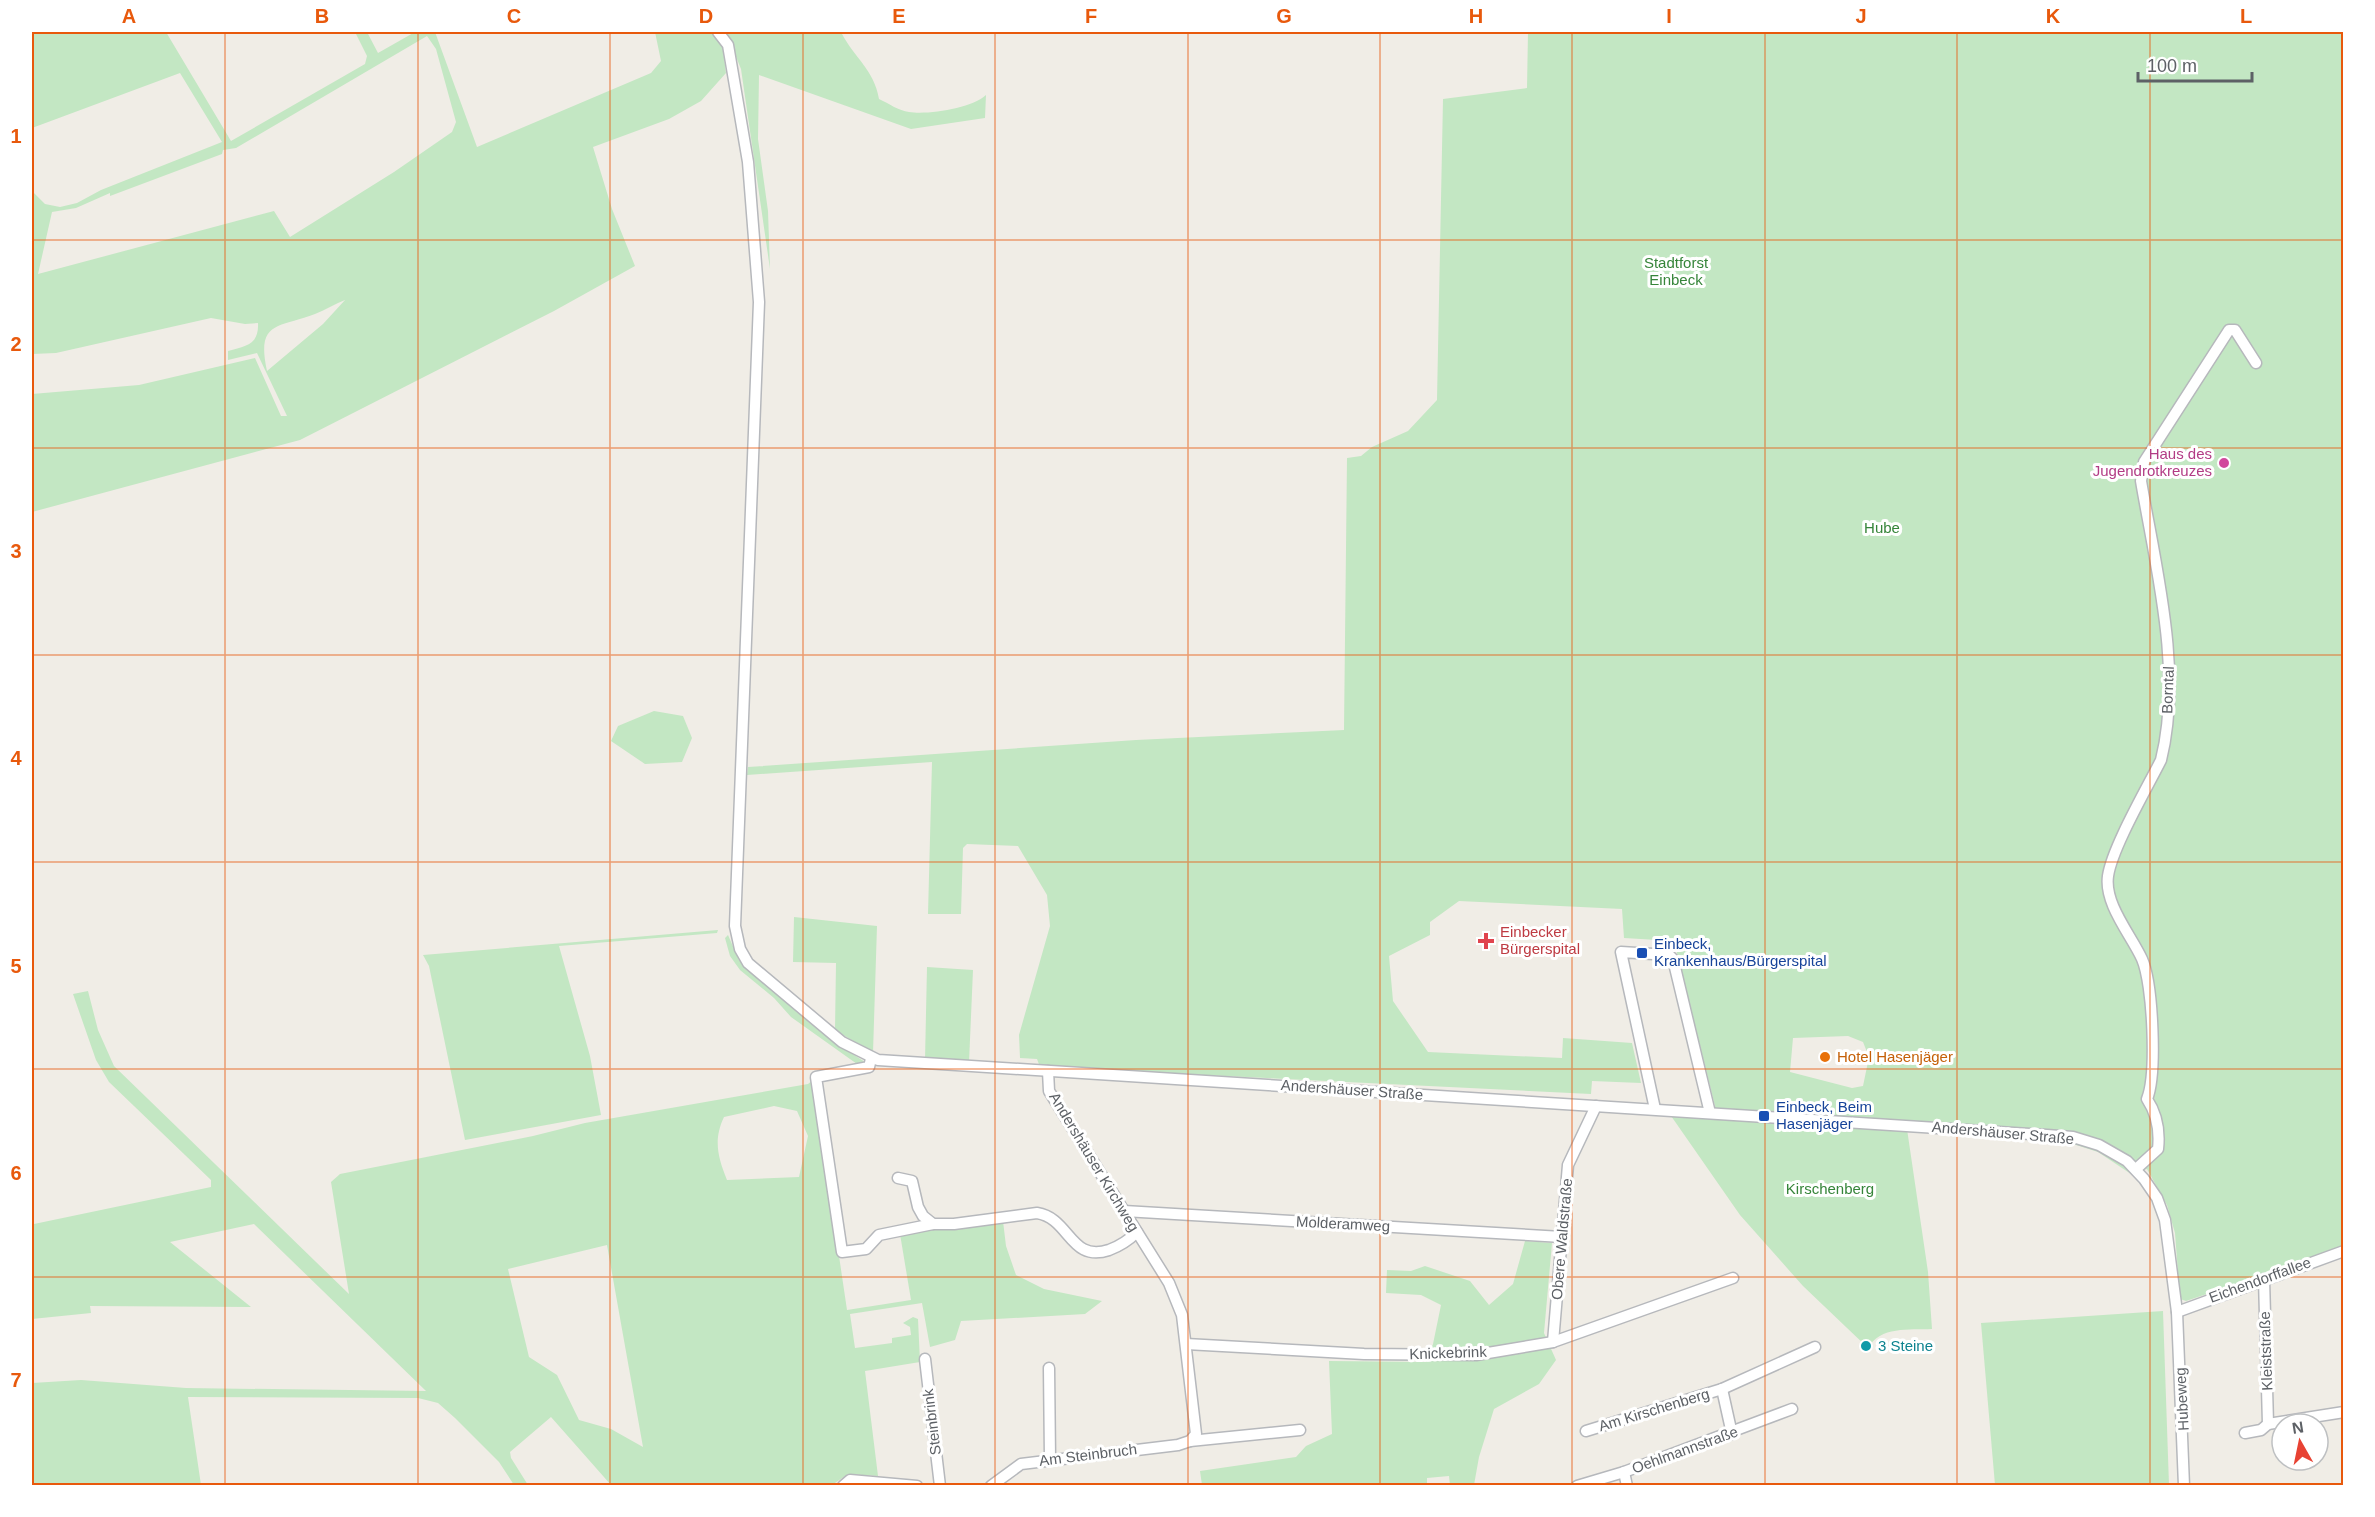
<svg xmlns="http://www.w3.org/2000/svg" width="2375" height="1517" font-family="Arial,sans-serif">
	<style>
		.green { fill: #c3e7c3; fill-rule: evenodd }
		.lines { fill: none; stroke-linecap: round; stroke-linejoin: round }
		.minor-casing { stroke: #b6b8bc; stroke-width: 13 }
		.minor { stroke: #fff; stroke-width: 10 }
		.grid { fill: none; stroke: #e8590c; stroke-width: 1.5; stroke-opacity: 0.55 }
		.hotel-dot { fill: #d1479c; stroke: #fff; stroke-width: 2 }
		.health-dot { fill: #e0444e; stroke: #fff; stroke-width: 2 }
		.transit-dot { fill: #1a4fb4; stroke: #fff; stroke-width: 2 }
		.food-dot { fill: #e8710a; stroke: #fff; stroke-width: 2 }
		.culture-dot { fill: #0f9aa8; stroke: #fff; stroke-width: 2 }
		.labels { text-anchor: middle; stroke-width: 6; stroke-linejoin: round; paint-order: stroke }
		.park-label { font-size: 15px; fill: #36853a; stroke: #fff }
		.hotel-label { font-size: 15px; fill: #b23c85; stroke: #fff; text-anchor: end }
		.street-label { font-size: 15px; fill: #5d6166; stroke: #fff }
		.health-label { font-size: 15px; fill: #be3a42; stroke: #fff; text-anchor: start }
		.transit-label { font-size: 15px; fill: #164399; stroke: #fff; text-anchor: start }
		.food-label { font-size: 15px; fill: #c56008; stroke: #fff; text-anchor: start }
		.culture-label { font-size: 15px; fill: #0d838f; stroke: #fff; text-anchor: start }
		.neatline { fill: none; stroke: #e8590c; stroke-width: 2 }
		.grid-label { font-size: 20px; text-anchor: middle; font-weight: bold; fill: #e8590c }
	</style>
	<rect width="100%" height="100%" fill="#f0ede6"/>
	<!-- green -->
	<g class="green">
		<path d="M32,32H166L231,141L365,64L367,56L355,32H367L378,53L415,32H435L477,147L651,73L661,61L655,32H714L723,49L726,73L701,101L669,119L593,147L612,209L635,266L554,311L300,440L32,512V394L139,385L255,358L281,416H287L257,353L228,360V351C246,346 259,345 258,323L245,324L211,318L56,353L32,354V191L45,204L60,207L77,203L101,190L222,142L180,73L32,128ZM427,36L436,49L456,122L452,132L394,172L290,237L274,211L38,274L52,212L76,208L110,193V196L222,154L223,150L236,148ZM345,300L323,324L267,371C256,321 278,328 315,314C325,310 335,304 345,300Z"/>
		<path d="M726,32H841C854,58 874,69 879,99C888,103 899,111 909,112C929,115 972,108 986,95L985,118L911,129L759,75L758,139L768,211L770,269L741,69Z"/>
		<path d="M1528,32H2343V1248L2186,1301L2180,1299L2175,1233L2167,1205L2147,1169L2131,1174L2098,1152L2073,1144L1907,1129L1928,1272L1932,1329C1909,1330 1880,1326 1868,1348L1803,1286L1740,1215L1669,1113L1714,1117L1715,1106L1674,941L1624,938L1622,909L1459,901L1430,922V935L1389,956L1393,1001L1428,1052L1562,1058L1563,1038L1632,1043L1641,1083L1592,1081L1591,1094L1040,1067L1037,1059L1020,1058L1019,1035L1050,926L1047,895L1018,846L967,844L963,848L961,914H928L932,762L747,775L748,767L1136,740L1344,730L1347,458L1361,456L1372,447L1408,431L1437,400L1443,99L1527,88ZM1848,1036L1863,1042L1869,1057L1863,1086L1852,1088L1790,1072L1793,1038Z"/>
		<polygon points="654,711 683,716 692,738 682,762 645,764 611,741 618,726"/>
		<polygon points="794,917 877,926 873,1053 835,1030 836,963 793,962"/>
		<polygon points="718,930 717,933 559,946 590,1056 601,1115 465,1140 429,966 423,955"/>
		<polygon points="728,935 739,960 766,985 837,1044 865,1062 864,1065 857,1064 791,1017 774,998 740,970 730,956 725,938"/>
		<polygon points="927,967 973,970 969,1063 925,1060"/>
		<path d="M88,991L98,1030L114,1066L349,1294L331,1182L340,1174L533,1136L585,1123L808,1084L813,1080L847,1310L911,1300L900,1234L933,1226L1003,1221L1006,1246L1016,1275L1044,1289L1102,1301L1085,1314L961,1321L955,1340L930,1347L922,1303L850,1314L855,1348L892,1343V1338L911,1335L910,1327L903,1323L913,1317L918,1319L920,1362L865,1371L878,1476L848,1474L832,1485H611L551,1417L510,1452L511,1458L528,1485H514L499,1462L455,1418L438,1403L418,1398L188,1397L201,1485H32V1383L81,1380L186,1388L426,1391L254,1224L170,1242L251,1307L90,1306L91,1313L32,1319V1219L34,1224L211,1187V1180L109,1082L96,1060L73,994ZM774,1106L797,1111L808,1136L799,1177L727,1180C718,1158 713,1140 724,1117ZM607,1245L643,1447L611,1429L579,1420L557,1375L529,1357L508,1269Z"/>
		<polygon points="1525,1241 1552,1243 1544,1333 1556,1360 1539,1384 1494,1409 1479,1457 1474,1485 1450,1485 1449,1476 1427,1478 1427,1486 1202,1485 1200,1471 1296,1457 1306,1446 1332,1434 1329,1361 1426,1362 1433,1344 1441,1305 1421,1295 1386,1293 1387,1270 1411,1271 1425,1266 1470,1281 1489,1305 1513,1284"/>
		<polygon points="2163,1311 2169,1485 1995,1485 1981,1323"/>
	</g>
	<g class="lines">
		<defs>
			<g id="minor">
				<polyline points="718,32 728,45 748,162 759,302 735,926 740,949 748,963 842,1042 878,1060 2047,1135 2073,1137 2099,1145 2127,1161 2144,1179 2157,1198 2165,1220 2177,1312 2184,1486"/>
				<polyline points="871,1059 869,1067 816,1077 842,1252 866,1249 879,1235 933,1224"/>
				<polyline points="1655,1109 1621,952 1669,955 1673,959 1710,1113"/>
				<path d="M2136,1169L2158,1149C2160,1131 2157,1114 2147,1099C2157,1074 2153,984 2142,959C2131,935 2104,904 2108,876C2112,848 2147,788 2161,760C2183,671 2156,569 2141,481L2144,462L2229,330H2235L2256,363"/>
				<path d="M898,1178L912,1181L918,1207L923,1216L933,1224H954L1037,1213C1070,1218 1070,1263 1109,1250C1120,1246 1129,1240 1137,1232"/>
				<polyline points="1124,1211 1562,1237"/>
				<polyline points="2264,1279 2268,1424"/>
				<polyline points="2177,1312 2344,1251"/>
				<polyline points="1553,1342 1568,1165 1596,1106"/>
				<polyline points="1186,1344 1364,1354 1476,1355 1553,1342 1733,1278"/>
				<polyline points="925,1359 940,1486"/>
				<polyline points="1049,1368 1050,1459"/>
				<polyline points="1722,1389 1732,1434"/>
				<polyline points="1586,1431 1722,1389 1815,1347"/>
				<polyline points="2245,1433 2261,1430 2268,1424 2344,1412"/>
				<polyline points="1190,1441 1300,1430"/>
				<polyline points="1624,1472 1627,1486"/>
				<polyline points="843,1486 850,1480 917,1486"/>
				<polyline points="991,1486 1021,1464 1178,1445 1190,1441 1196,1434 1182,1315 1169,1283 1049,1091 1048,1071"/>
				<polyline points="1577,1486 1624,1472 1792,1409"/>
			</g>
		</defs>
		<!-- minor casing -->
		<use href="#minor" class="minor-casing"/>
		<!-- minor -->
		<use href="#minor" class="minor"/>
	</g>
	<!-- grid -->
	<path class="grid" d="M225,32V1486M418,32V1486M610,32V1486M803,32V1486M995,32V1486M1188,32V1486M1380,32V1486M1572,32V1486M1765,32V1486M1957,32V1486M2150,32V1486M32,240H2344M32,448H2344M32,655H2344M32,862H2344M32,1069H2344M32,1277H2344"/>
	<!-- markers -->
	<circle class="hotel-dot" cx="2224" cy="463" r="6"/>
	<path class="health-dot" d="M1483 932h6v6h6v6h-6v6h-6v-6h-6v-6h6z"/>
	<g class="transit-dot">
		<rect x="1636" y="947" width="12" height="12" rx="3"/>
		<rect x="1758" y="1110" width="12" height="12" rx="3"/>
	</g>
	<circle class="food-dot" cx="1825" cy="1057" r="6"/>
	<circle class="culture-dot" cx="1866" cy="1346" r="6"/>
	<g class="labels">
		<!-- park labels -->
		<g class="park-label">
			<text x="1676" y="268">Stadtforst<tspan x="1676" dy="17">Einbeck</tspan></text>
			<text x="1882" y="533">Hube</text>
			<text x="1830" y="1194">Kirschenberg</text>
		</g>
		<!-- hotel labels -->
		<g class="hotel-label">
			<text x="2212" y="459">Haus des<tspan x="2212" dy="17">Jugendrotkreuzes</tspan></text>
		</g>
		<!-- street labels -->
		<g class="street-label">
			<text transform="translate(2168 690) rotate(-88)" y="5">Borntal</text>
			<text transform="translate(1352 1090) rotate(4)" y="5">Andershäuser Straße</text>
			<text transform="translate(2003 1133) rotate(5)" y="5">Andershäuser Straße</text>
			<text transform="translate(1094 1162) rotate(59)" y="5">Andershäuser Kirchweg</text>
			<text transform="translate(1343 1224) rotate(3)" y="5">Molderamweg</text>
			<text transform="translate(1562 1239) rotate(-85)" y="5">Obere Waldstraße</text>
			<text transform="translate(2260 1280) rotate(-20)" y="5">Eichendorffallee</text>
			<text transform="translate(2266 1351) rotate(-92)" y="5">Kleiststraße</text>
			<text transform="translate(1448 1353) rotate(-2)" y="5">Knickebrink</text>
			<text transform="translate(2182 1399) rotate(-93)" y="5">Hubeweg</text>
			<text transform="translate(1654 1410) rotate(-17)" y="5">Am Kirschenberg</text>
			<text transform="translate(932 1422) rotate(-97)" y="5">Steinbrink</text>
			<text transform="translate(1685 1450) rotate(-20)" y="5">Oehlmannstraße</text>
			<text transform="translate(1088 1455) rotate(-7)" y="5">Am Steinbruch</text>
		</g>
		<!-- health labels -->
		<g class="health-label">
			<text x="1500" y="937">Einbecker<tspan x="1500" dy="17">Bürgerspital</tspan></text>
		</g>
		<!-- transit labels -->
		<g class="transit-label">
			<text x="1654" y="949">Einbeck,<tspan x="1654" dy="17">Krankenhaus/Bürgerspital</tspan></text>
			<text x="1776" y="1112">Einbeck, Beim<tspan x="1776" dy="17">Hasenjäger</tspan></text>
		</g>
		<!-- food labels -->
		<g class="food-label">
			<text x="1837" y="1062">Hotel Hasenjäger</text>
		</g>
		<!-- culture labels -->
		<g class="culture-label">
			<text x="1878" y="1351">3 Steine</text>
		</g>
	</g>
	<!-- border -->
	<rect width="2375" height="1517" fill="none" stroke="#ffffff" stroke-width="66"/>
	<!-- north arrow -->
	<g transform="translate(2300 1442) rotate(351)"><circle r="28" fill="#ffffff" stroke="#bec0c2" stroke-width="1.5"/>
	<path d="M0-4.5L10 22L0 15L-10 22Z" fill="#e84233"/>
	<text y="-9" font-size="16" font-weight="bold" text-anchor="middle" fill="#5d6166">N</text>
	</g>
	<!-- scale -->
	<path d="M2138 72v9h114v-9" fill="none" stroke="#5d6166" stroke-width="3"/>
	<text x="2147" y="72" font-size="18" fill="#5d6166" stroke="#ffffff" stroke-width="4.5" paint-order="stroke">100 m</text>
	<rect x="33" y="33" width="2309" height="1451" class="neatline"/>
	<g class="grid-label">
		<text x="129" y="23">A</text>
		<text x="322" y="23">B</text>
		<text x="514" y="23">C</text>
		<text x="706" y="23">D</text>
		<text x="899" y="23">E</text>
		<text x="1091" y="23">F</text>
		<text x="1284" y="23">G</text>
		<text x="1476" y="23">H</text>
		<text x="1669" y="23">I</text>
		<text x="1861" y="23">J</text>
		<text x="2053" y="23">K</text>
		<text x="2246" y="23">L</text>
		<text x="16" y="143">1</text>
		<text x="16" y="351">2</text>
		<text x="16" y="558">3</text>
		<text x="16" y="765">4</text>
		<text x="16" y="973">5</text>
		<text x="16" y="1180">6</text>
		<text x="16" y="1387">7</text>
	</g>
</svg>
